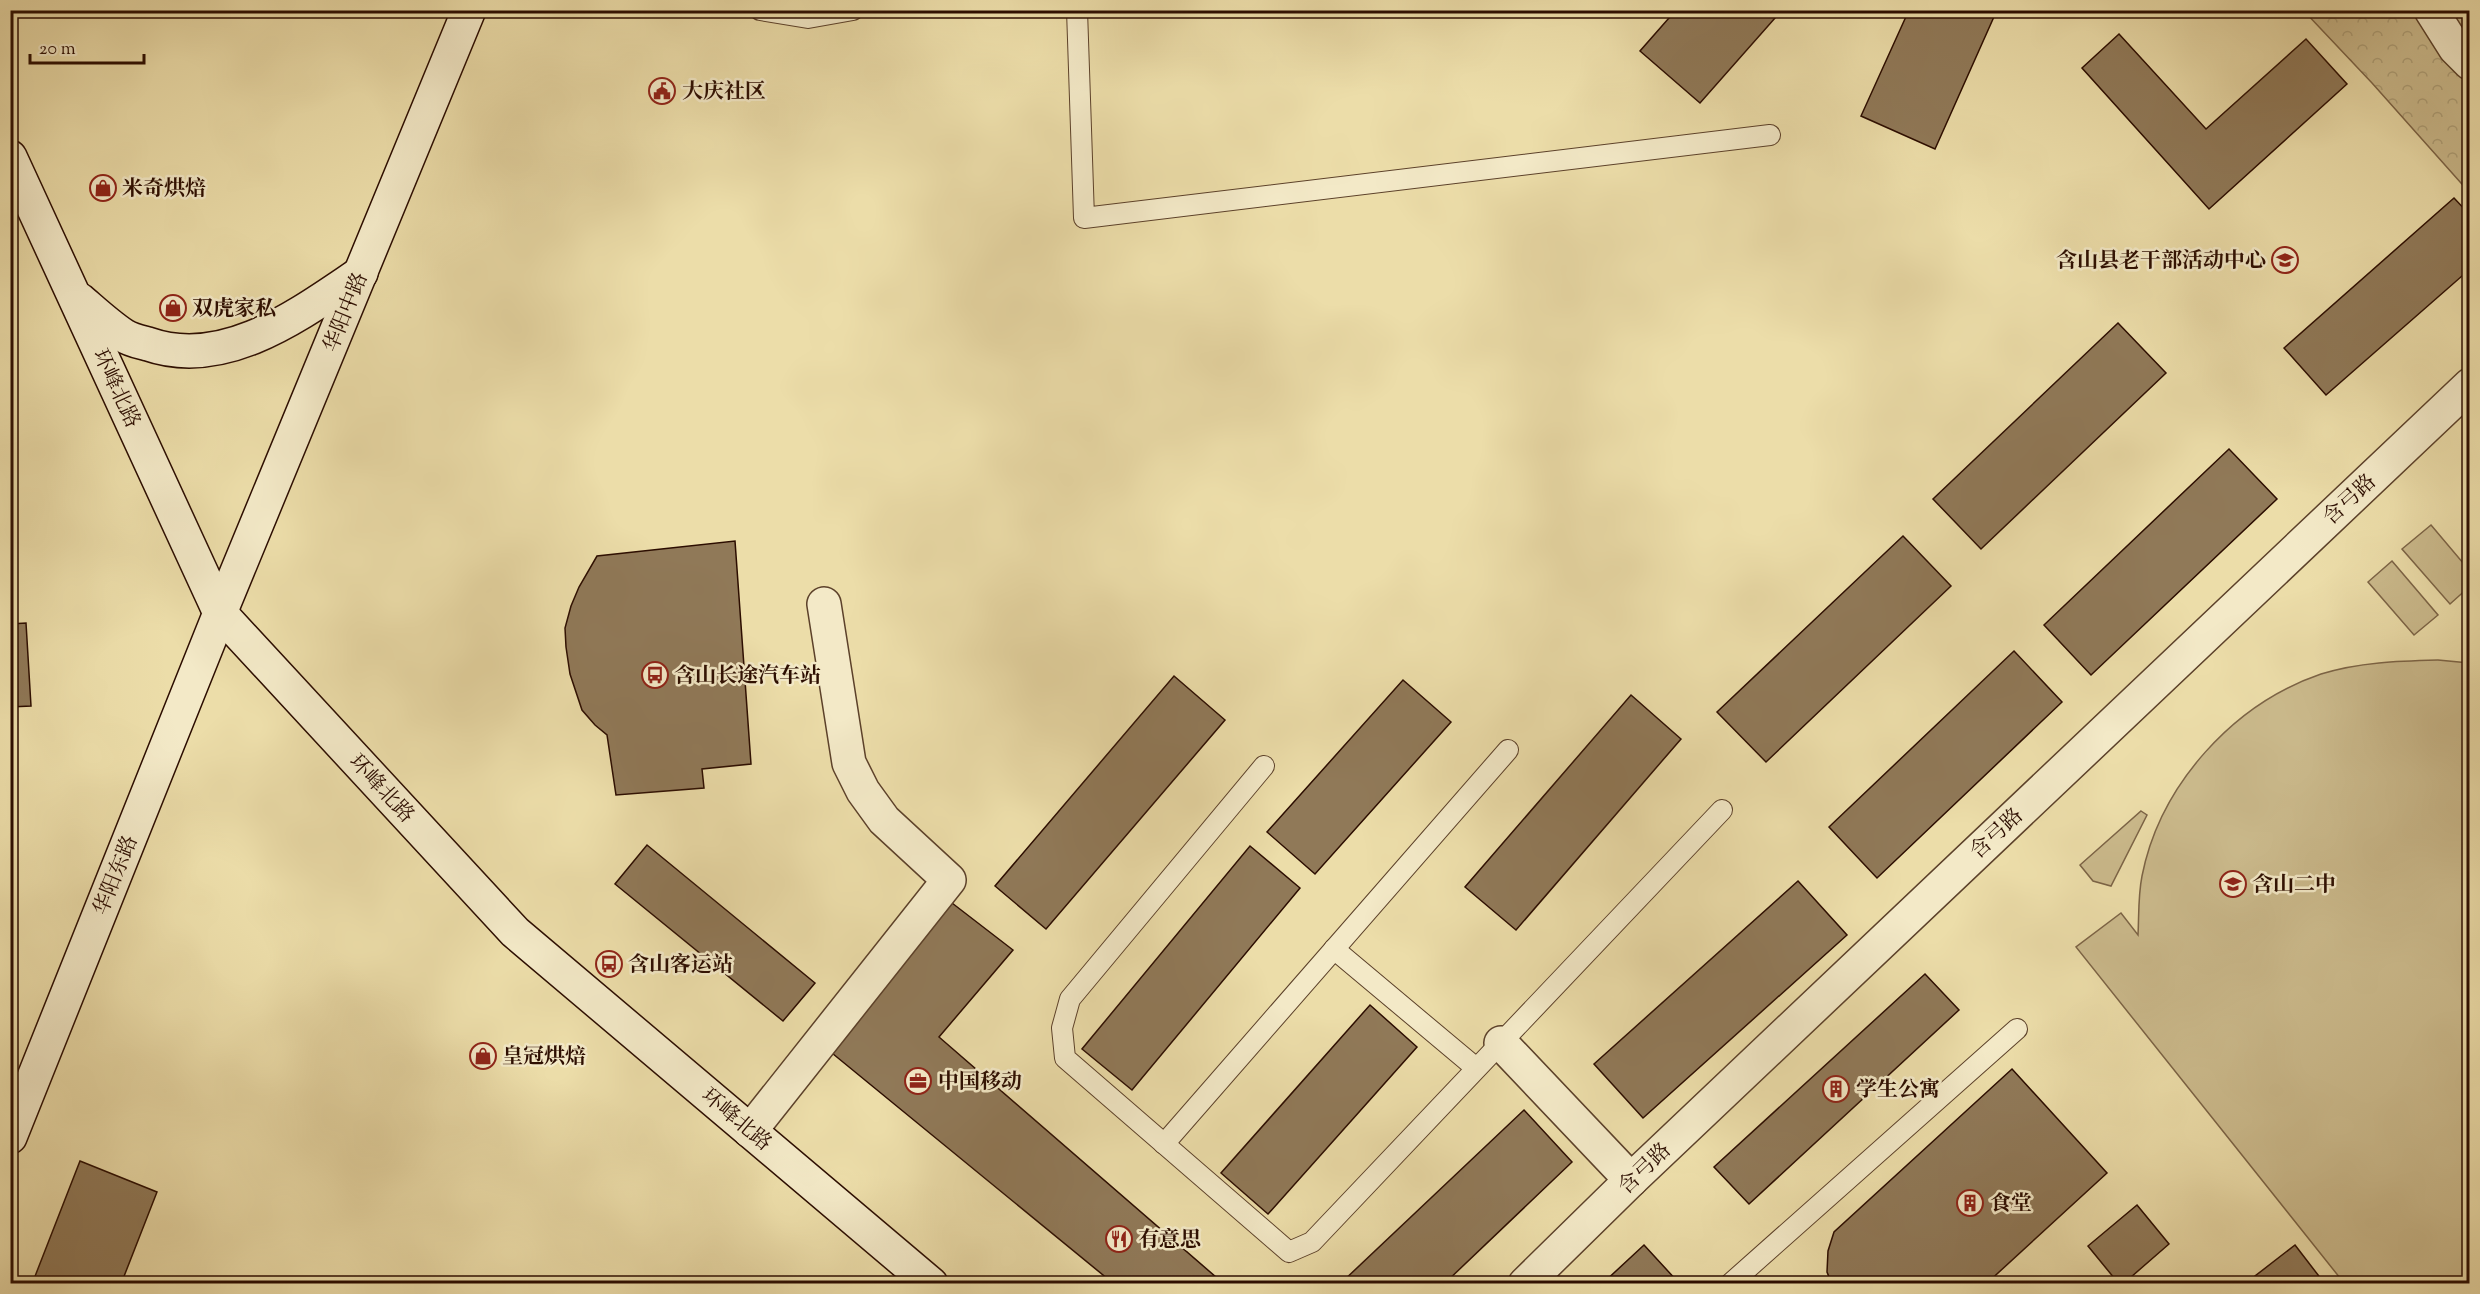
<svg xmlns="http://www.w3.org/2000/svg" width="2480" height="1294" font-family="'Sorts Mill Goudy','Noto Serif SC',serif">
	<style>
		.park { fill: url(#park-crowns); stroke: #7c6446; stroke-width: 1.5 }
		.pitch { fill: #cbba8c; stroke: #7c6446; stroke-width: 1.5 }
		.building { fill: #907958; stroke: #2c0d00; stroke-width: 1.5 }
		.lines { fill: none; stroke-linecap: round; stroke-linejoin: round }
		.lane-casing { stroke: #5c412a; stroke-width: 22 }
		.street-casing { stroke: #5c412a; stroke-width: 36 }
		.secondary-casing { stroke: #2c0d00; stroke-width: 36 }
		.lane { stroke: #f3e9c7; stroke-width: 20 }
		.street { stroke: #f3e9c7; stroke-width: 33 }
		.secondary { stroke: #f3e9c7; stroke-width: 33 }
		.labels { text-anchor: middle; stroke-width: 5; stroke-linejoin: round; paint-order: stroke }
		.poi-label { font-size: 21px; font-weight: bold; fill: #2c0d00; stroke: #f3e9c7; text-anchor: start }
		.street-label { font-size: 21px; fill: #2c0d00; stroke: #f3e9c7 }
	</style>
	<defs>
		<pattern id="park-crowns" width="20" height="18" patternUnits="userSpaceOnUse" patternTransform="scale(1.5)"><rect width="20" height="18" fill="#cbba8c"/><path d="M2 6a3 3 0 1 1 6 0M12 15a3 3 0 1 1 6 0" fill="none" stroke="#ae9f77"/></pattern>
	</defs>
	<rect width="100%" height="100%" fill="#ecdda9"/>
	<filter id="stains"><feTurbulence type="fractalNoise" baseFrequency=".00333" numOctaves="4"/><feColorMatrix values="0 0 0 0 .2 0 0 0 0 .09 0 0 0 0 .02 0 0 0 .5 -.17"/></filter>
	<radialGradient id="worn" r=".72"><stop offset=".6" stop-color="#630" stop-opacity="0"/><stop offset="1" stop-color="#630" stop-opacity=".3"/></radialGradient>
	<!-- park -->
	<polygon class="park" points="2304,11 2469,11 2469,192 2372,83"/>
	<!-- pitch -->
	<g class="pitch">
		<polygon points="2431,525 2469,570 2469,587 2450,604 2402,549"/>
		<polygon points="2392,561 2438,615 2414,635 2368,582"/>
		<path d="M2438,660L2469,663V1283H2344L2076,947L2121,913L2138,935C2139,916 2138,896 2142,876C2160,785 2233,704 2321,674C2359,662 2399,661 2438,660Z"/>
		<polygon points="2141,811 2147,815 2111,886 2093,881 2080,865"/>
	</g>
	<!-- building -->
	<g class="building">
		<polygon points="1676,10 1782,10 1700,103 1640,51"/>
		<polygon points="1909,10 1997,10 1935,149 1861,116"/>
		<polygon points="2119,34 2206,129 2306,39 2347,84 2209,209 2082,68"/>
		<polygon points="2454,198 2470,215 2470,269 2326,395 2284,348"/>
		<polygon points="2118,323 2166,373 1981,549 1933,499"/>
		<polygon points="10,395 16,478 10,479"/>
		<polygon points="2229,449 2277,499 2091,675 2044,625"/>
		<polygon points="1903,536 1951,586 1766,762 1717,712"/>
		<polygon points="735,541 751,764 702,769 704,788 616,795 607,735 595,725 582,710 570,674 566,647 565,628 571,606 579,587 597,556"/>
		<polygon points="26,623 31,706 10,707 10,624"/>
		<polygon points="2014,651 2062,702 1877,878 1829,827"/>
		<polygon points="1174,676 1225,720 1046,929 995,886"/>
		<polygon points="1403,680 1451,722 1315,874 1267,832"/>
		<polygon points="1631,695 1681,739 1516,930 1465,887"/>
		<polygon points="647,845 815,983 783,1021 615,884"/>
		<polygon points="1250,846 1300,888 1132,1090 1082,1049"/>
		<polygon points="1798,881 1847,935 1643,1118 1594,1064"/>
		<polygon points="952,903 1013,950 939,1037 1224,1284 1114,1284 827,1049"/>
		<polygon points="1925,974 1959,1010 1749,1204 1714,1167"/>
		<polygon points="1370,1005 1417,1047 1268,1214 1221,1173"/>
		<polygon points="2012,1069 2107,1173 1986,1284 1832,1284 1827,1272 1828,1251 1834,1232"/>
		<polygon points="1524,1110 1572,1162 1444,1284 1340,1284"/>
		<polygon points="80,1161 157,1192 121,1284 32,1284"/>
		<polygon points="2137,1205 2169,1244 2123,1284 2119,1284 2088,1246"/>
		<polygon points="1644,1245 1678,1282 1676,1284 1602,1284"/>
		<polygon points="2295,1245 2325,1284 2260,1284 2255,1276"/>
	</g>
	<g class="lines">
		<defs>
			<g id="lane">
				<polyline points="760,10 808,18 853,10"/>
				<polyline points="1077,10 1084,218 1770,135"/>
				<polyline points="1264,766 1070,999 1062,1028 1065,1058 1289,1252 1312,1242 1722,810"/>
				<polyline points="1334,949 1476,1068"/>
				<polyline points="1164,1144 1508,750"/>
				<polyline points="1730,1284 2017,1029"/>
			</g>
			<g id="street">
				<polyline points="2431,10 2455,48 2470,63"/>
				<polyline points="1501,1043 1631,1180"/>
				<polyline points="750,1131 949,880 884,820 863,791 849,763 824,604"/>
				<polyline points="1525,1284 1631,1180 2470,385"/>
			</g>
			<g id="secondary">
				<polyline points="10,157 220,613 515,932 931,1284"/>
				<path d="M80,300C94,312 108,325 123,335C130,340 140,342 148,344C225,371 300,314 361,273"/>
				<polyline points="10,1137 220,613 469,10"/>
			</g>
		</defs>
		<!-- lane casing -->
		<use href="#lane" class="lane-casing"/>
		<!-- street casing -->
		<use href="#street" class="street-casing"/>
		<!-- secondary casing -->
		<use href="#secondary" class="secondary-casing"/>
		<!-- lane -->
		<use href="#lane" class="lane"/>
		<!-- street -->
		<use href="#street" class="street"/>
		<!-- secondary -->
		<use href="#secondary" class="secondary"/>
	</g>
	<!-- icons -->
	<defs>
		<symbol id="civic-ring" viewBox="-11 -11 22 22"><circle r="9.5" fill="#f3e9c7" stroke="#8f2418" stroke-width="1.5"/><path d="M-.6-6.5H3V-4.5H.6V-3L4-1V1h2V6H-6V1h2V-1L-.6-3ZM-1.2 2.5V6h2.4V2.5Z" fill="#8f2418"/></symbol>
		<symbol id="shop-ring" viewBox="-11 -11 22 22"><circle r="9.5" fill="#f3e9c7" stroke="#8f2418" stroke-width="1.5"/><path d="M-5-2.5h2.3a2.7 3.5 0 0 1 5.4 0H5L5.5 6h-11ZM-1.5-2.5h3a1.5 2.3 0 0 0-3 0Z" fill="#8f2418"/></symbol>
		<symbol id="university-ring" viewBox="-11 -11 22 22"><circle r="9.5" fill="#f3e9c7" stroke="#8f2418" stroke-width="1.5"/><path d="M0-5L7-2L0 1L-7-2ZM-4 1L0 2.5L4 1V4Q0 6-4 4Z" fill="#8f2418"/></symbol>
		<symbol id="bus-ring" viewBox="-11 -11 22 22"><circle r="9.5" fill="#f3e9c7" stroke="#8f2418" stroke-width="1.5"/><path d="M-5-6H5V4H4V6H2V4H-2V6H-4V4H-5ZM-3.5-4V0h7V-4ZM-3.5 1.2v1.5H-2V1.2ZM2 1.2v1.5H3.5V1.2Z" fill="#8f2418"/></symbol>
		<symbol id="school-ring" viewBox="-11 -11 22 22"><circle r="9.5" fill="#f3e9c7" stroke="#8f2418" stroke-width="1.5"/><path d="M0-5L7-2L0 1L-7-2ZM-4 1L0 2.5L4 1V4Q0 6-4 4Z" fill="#8f2418"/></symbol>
		<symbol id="office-ring" viewBox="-11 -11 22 22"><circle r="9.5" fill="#f3e9c7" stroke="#8f2418" stroke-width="1.5"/><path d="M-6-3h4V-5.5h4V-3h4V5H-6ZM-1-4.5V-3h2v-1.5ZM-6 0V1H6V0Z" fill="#8f2418"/></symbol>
		<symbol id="building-ring" viewBox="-11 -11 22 22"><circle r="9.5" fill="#f3e9c7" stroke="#8f2418" stroke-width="1.5"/><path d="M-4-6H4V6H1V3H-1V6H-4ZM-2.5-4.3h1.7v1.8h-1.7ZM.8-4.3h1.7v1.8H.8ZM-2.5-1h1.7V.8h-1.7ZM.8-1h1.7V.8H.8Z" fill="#8f2418"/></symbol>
		<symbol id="restaurant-ring" viewBox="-11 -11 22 22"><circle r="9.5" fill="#f3e9c7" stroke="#8f2418" stroke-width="1.5"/><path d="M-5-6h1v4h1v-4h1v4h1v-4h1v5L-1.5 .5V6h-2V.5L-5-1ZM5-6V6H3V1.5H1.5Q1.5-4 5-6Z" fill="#8f2418"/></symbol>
	</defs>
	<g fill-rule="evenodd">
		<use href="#civic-ring" x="647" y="76" width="30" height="30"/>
		<use href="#shop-ring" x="88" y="173" width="30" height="30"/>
		<use href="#university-ring" x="2270" y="245" width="30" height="30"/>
		<use href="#shop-ring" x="158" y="293" width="30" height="30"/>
		<use href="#bus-ring" x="640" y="660" width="30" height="30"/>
		<use href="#school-ring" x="2218" y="869" width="30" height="30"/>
		<use href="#bus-ring" x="594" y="949" width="30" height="30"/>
		<use href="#shop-ring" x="468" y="1041" width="30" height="30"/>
		<use href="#office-ring" x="903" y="1066" width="30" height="30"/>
		<use href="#building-ring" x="1821" y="1074" width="30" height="30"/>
		<use href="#building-ring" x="1955" y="1188" width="30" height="30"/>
		<use href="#restaurant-ring" x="1104" y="1224" width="30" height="30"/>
	</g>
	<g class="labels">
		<!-- poi labels -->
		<g class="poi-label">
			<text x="682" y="98">大庆社区</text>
			<text x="122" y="195">米奇烘焙</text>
			<text x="2266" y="267" text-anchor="end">含山县老干部活动中心</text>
			<text x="192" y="315">双虎家私</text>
			<text x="674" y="682">含山长途汽车站</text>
			<text x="2252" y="891">含山二中</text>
			<text x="628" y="971">含山客运站</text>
			<text x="502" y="1063">皇冠烘焙</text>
			<text x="938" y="1088">中国移动</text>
			<text x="1856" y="1096">学生公寓</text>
			<text x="1990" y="1210">食堂</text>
			<text x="1138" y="1246">有意思</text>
		</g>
		<!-- street labels -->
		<g class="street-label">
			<text transform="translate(345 312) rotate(-68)" y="7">华阳中路</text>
			<text transform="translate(117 388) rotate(65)" y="7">环峰北路</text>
			<text transform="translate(2349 499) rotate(-43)" y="7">含弓路</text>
			<text transform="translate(382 788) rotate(47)" y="7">环峰北路</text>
			<text transform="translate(1996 833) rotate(-43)" y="7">含弓路</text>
			<text transform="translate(115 875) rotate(-68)" y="7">华阳东路</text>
			<text transform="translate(737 1119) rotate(40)" y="7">环峰北路</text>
			<text transform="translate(1644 1168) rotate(-44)" y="7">含弓路</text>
		</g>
	</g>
	<!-- margin -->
	<rect width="2480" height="1294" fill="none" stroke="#ecdda9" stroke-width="36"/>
	<rect x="12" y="12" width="2456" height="1270" fill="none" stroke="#2c0d00" stroke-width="3"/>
	<rect x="18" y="18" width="2444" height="1258" fill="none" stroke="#2c0d00" stroke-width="1.5"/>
	<!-- scale -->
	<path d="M30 54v9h114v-9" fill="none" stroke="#2c0d00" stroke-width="3"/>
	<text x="39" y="54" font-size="18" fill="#2c0d00" stroke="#f3e9c7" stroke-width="4.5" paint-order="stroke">20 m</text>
	<rect width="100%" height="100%" filter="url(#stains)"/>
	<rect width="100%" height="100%" fill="url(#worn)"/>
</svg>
